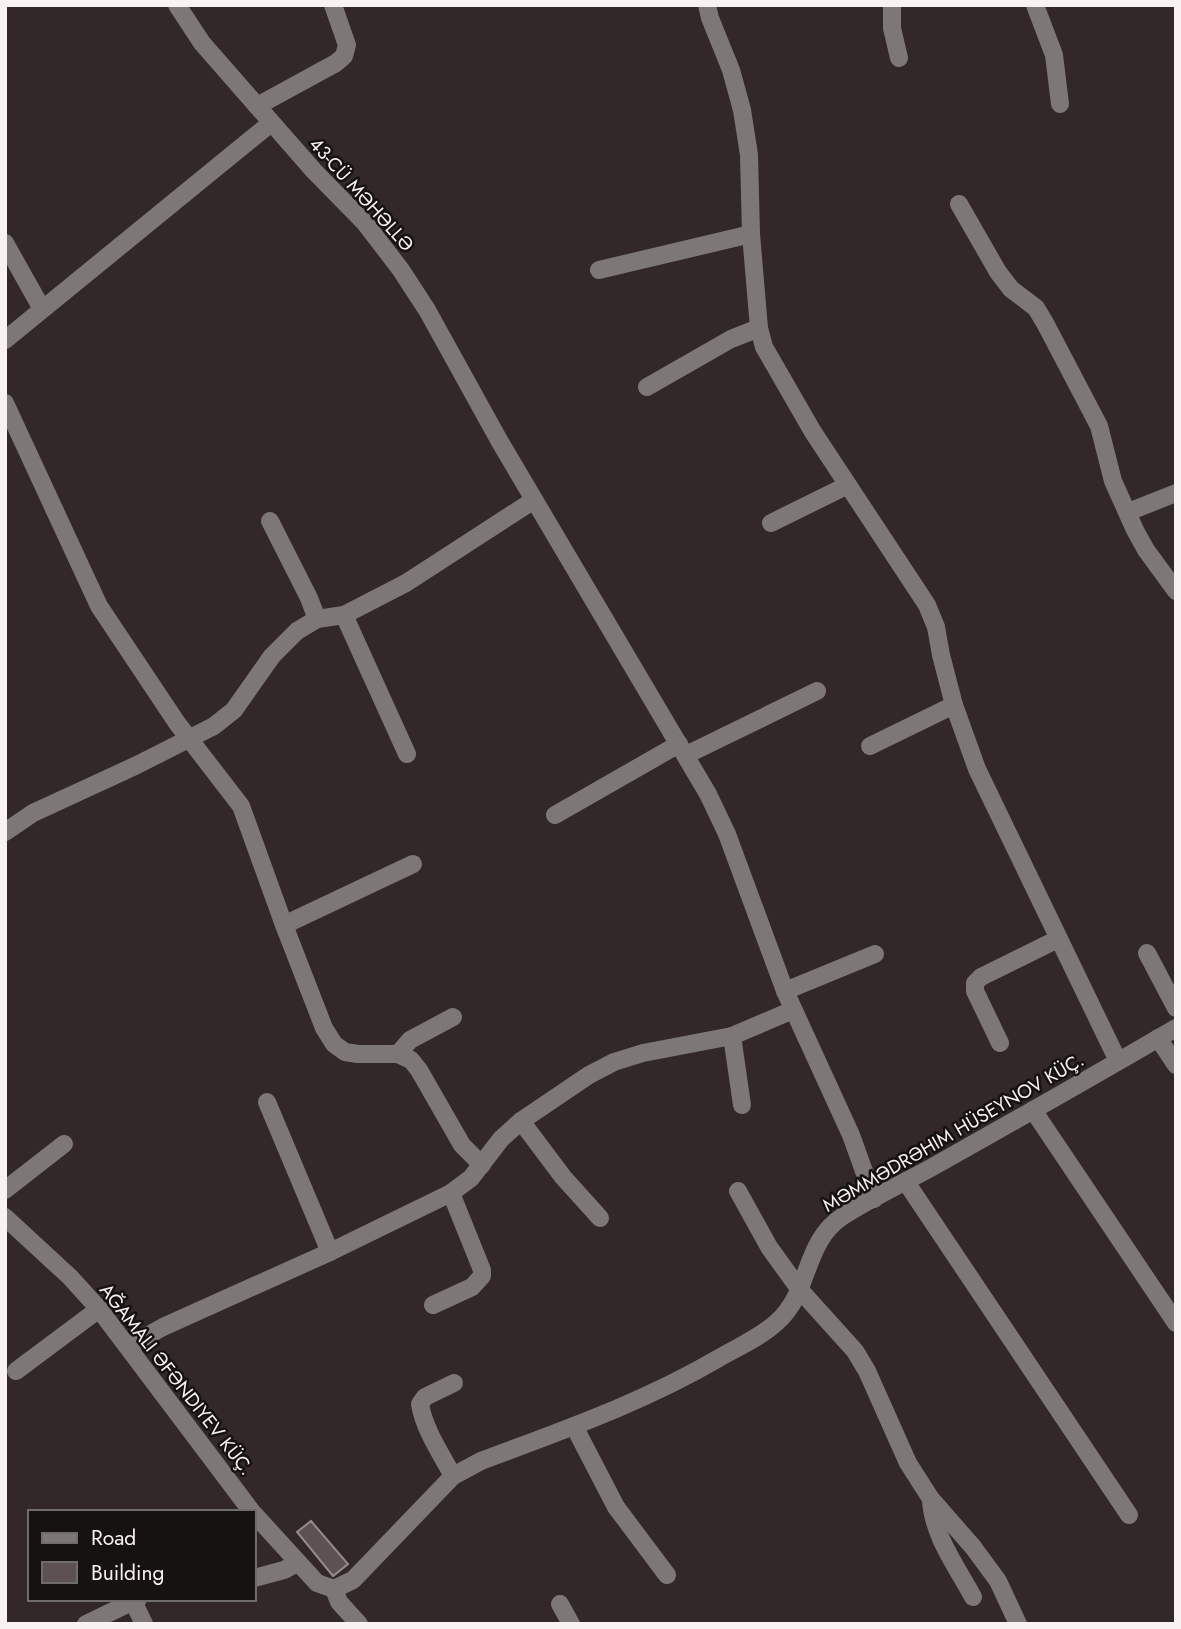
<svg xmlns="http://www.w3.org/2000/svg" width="1181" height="1629" font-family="Jost,sans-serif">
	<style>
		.building { fill: #5d5251; stroke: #968a8a; stroke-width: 2 }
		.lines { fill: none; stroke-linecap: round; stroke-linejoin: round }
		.minor { stroke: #7d7877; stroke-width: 18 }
		.labels { text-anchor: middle; stroke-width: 5; stroke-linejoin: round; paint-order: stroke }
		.street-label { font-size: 19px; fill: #f9f2f2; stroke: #161212 }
	</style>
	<rect width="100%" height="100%" fill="#312827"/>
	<!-- building -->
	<polygon class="building" points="311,1521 348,1564 333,1576 297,1532"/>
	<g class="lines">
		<!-- minor -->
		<g class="minor">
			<polyline points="177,5 202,43 314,171 365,223 401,270 427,310 500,442 708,794 727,834 785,991 851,1135 874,1199"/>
			<polyline points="707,5 710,18 731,70 742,110 749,155 751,234 759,328 764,347 813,432 927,605 936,627 941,655 954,705 977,769 1118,1061"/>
			<polyline points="892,5 892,28 899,58"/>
			<polyline points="1035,5 1054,55 1060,104"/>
			<polyline points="257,106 336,63 344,56 347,45 333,5"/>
			<polyline points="959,204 998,272 1011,289 1036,308 1045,323 1099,426 1113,481 1135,530 1146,550 1176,591"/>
			<polyline points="5,243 42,309"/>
			<polyline points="599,270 751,234"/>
			<polyline points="5,340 271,123"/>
			<polyline points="647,387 731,339 759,328"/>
			<polyline points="5,403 99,606 177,723 241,806 284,925 324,1028 334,1044 345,1052 358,1054 398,1054 411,1060 419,1070 462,1145 482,1165"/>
			<polyline points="1128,512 1176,493"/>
			<polyline points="270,521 309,598 317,619"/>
			<polyline points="771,523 848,485"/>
			<polyline points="344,615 407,754"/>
			<polyline points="870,746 954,705"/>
			<polyline points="686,755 817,691"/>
			<polyline points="555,815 679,744"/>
			<polyline points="5,832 33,813 137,765 214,726 234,710 272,656 297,631 317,619 344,615 406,583 534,500"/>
			<polyline points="284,925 413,864"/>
			<polyline points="1147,953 1176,1008"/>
			<polyline points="785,991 875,954"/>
			<polyline points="732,1036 742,1105"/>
			<polyline points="1158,1038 1176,1065"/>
			<polyline points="1000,1043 975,991 975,983 981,977 1058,939"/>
			<polyline points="398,1054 410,1040 453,1017"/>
			<polyline points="267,1102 330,1252"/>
			<polyline points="1033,1110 1176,1323"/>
			<polyline points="521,1121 563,1177 600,1218"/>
			<polyline points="906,1182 1129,1515"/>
			<polyline points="5,1190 64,1144"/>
			<polyline points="738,1191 769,1247 800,1290 855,1351 867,1371 908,1463 931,1499 973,1547 998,1581 1018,1624"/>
			<polyline points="5,1217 70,1277 99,1309 252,1512"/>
			<polyline points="433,1305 472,1287 482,1276 482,1270 451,1193"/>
			<polyline points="129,1346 163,1327 330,1252 451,1193 471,1178 501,1139 521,1121 589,1075 614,1062 643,1053 732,1036 793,1010"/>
			<polyline points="16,1371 99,1309"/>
			<polyline points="574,1426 616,1507 667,1575"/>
			<path d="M453,1476C441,1454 424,1429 420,1404L425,1397L454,1383"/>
			<path d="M931,1499C932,1534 957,1567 973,1597"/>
			<path d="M254,1514L317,1583L334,1589L353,1580L453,1476L481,1461C563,1430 642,1403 719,1358C738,1347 761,1337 777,1322C811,1292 803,1242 843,1216C872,1197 906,1182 936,1165C1016,1120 1097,1074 1176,1028"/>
			<polyline points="254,1578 284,1570 297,1563"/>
			<polyline points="334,1589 339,1602 359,1624"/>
			<polyline points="133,1601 144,1624"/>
			<polyline points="560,1604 571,1624"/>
			<polyline points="86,1624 138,1599"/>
		</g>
	</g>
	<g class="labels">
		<!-- street labels -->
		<g class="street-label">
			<text transform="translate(362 194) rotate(48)" y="7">43-CÜ MƏHƏLLƏ</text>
			<text transform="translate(953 1132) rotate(-30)" y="7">MƏMMƏDRƏHIM HÜSEYNOV KÜÇ.</text>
			<text transform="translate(177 1379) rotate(52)" y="7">AĞAMALI ƏFƏNDIYEV KÜÇ.</text>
		</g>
	</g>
	<!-- border -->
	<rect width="1181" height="1629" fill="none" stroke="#f9f2f2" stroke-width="14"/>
	<!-- legend -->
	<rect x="28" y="1510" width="228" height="91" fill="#161212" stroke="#716c6c" stroke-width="2"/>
	<rect x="42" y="1533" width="35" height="10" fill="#7d7877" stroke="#716c6c" stroke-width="2"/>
	<text x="91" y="1545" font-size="21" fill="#f9f2f2">Road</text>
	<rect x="42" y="1562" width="35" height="21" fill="#5d5251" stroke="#716c6c" stroke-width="2"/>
	<text x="91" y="1580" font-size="21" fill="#f9f2f2">Building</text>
</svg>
